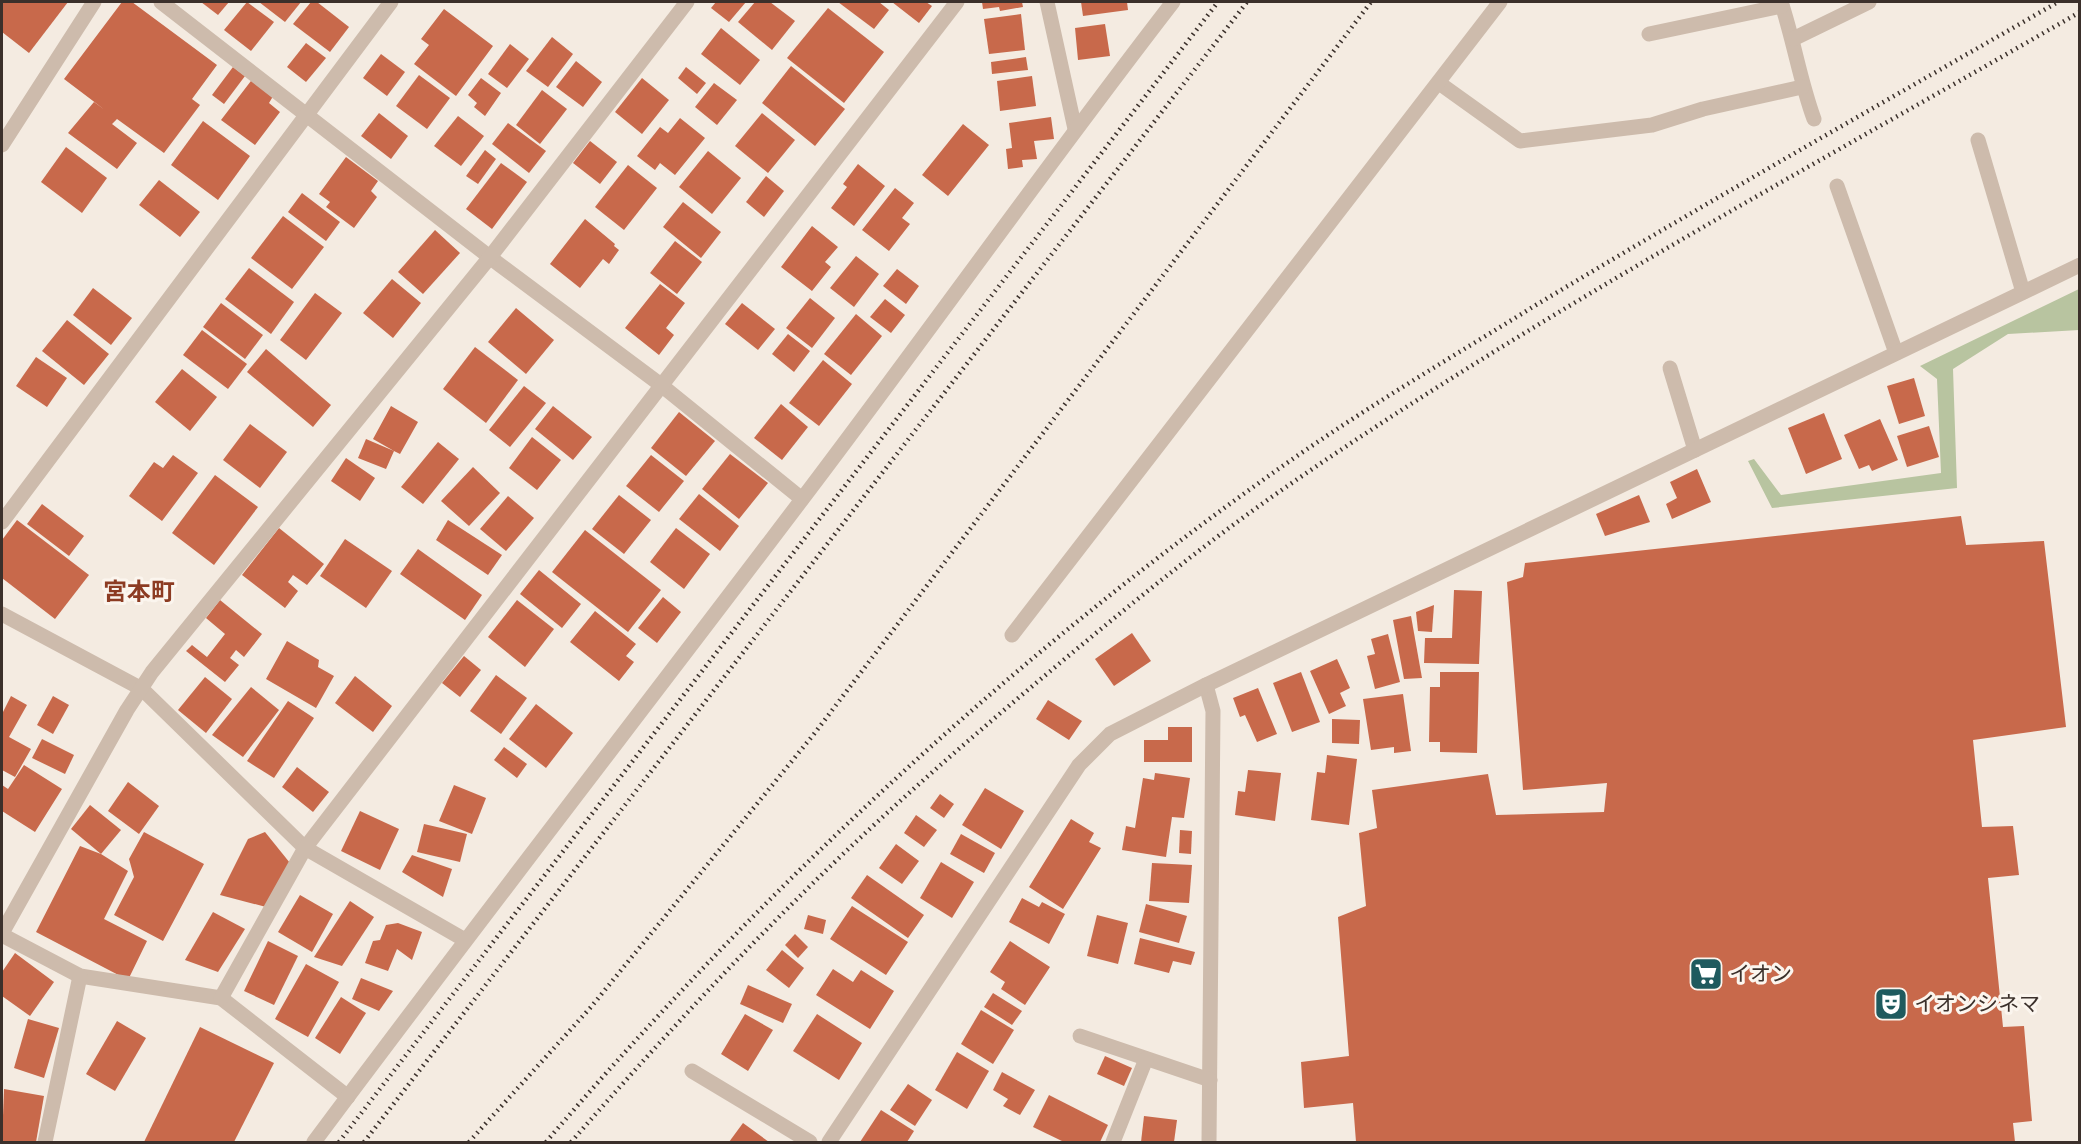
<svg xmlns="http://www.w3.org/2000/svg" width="2081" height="1144" font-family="Raleway,'Noto Sans JP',sans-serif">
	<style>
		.green { fill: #b8c4a0 }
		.building { fill: #c8694b }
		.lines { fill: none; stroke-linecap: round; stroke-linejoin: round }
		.street { stroke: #cdbbac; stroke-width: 15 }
		.rail { stroke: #3b302b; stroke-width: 4.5; stroke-dasharray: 1.5 4.5; stroke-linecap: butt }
		.labels { text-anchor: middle; stroke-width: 6; stroke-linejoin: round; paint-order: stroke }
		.poi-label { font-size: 21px; fill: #3b302b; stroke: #fbf5ee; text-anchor: start }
		.quarter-label { font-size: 24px; font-weight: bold; fill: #8c3b22; stroke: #fbf5ee }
	</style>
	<rect width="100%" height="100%" fill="#f4ebe1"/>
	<!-- green -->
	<polygon class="green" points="2079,289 2079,330 2008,334 1953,369 1957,488 1772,508 1748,461 1754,459 1781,495 1941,473 1937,379 1920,366"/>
	<!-- building -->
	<g class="building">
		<polygon points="2,2 68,2 29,53 2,32"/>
		<polygon points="122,2 132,2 217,65 192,99 200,105 164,153 117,119 112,124 137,143 117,169 68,133 94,102 105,110 64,79"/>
		<polygon points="201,2 229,2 218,15"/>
		<polygon points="247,2 274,22 251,51 224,30"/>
		<polygon points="259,2 301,2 285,22"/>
		<polygon points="311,2 317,2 349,27 330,52 293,24"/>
		<polygon points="716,2 746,2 729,22 711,8"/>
		<polygon points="755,2 770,2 795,21 772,50 738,22"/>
		<polygon points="838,2 879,2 889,10 874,29"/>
		<polygon points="892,2 926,2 932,6 919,23"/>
		<polygon points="982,2 1022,2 1023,7 1000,11 999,7 983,9"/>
		<polygon points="1081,2 1127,2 1128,10 1083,16"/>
		<polygon points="828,8 884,52 844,103 787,58"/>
		<polygon points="444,9 493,46 456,96 414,64 429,45 421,39"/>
		<polygon points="1021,14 1025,50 989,54 984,19"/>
		<polygon points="1105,24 1110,56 1078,60 1075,28"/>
		<polygon points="721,28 760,60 740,85 701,54"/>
		<polygon points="552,37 573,54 548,87 526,71"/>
		<polygon points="306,43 326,58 306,82 287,67"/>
		<polygon points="510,44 529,59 507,88 488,74"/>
		<polygon points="381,54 405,72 387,96 363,78"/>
		<polygon points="1026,57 1028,70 992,74 991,62"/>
		<polygon points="576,61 602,82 583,107 556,87"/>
		<polygon points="791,66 845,109 815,146 762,103"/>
		<polygon points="233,67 245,76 224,104 212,95"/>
		<polygon points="686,67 706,83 697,94 678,78"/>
		<polygon points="419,75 450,98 427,129 396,106"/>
		<polygon points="1032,76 1036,106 1000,111 997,81"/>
		<polygon points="254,77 275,93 269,103 280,112 255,145 221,120"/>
		<polygon points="481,78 501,93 485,116 474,107 477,103 468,95"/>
		<polygon points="642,78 669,100 642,134 615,112"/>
		<polygon points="714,83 737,100 717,125 695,107"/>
		<polygon points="542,90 567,109 540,144 516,125"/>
		<polygon points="379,113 408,136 391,159 361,136"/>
		<polygon points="762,113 795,140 768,173 735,146"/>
		<polygon points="458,116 484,136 461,166 434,146"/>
		<polygon points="1051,117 1054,139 1034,141 1037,159 1022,160 1023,167 1008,169 1006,149 1012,148 1009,123"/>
		<polygon points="680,118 705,138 675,175 660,163 655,170 637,156 660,127 668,133"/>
		<polygon points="203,121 250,156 218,200 171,165"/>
		<polygon points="508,123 546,151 529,173 492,144"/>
		<polygon points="963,124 989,145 948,196 922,175"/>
		<polygon points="590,141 617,162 600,184 573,163"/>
		<polygon points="66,147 107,178 82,213 41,182"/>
		<polygon points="485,150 496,159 478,184 466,176"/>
		<polygon points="708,151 741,178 712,214 679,187"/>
		<polygon points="346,157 378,181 371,191 377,197 354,228 326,207 330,202 319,194"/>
		<polygon points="501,163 527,182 492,229 466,209"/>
		<polygon points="858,164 885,186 854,226 831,208 847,187 843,184"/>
		<polygon points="628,165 657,188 624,230 595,207"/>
		<polygon points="766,176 784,191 764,217 746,202"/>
		<polygon points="159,180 200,212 180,237 139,205"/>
		<polygon points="895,188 914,203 902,218 910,224 889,251 862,230"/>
		<polygon points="302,193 340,222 326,241 288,212"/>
		<polygon points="683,202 721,232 701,258 663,227"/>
		<polygon points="283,216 324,247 292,289 251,258"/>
		<polygon points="585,219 615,244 614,246 619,250 609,264 603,259 580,288 550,264"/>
		<polygon points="812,226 838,247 825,262 831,267 812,291 781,267"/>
		<polygon points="435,230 460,253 423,294 398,272"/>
		<polygon points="675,241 702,262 677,294 650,273"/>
		<polygon points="856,256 879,274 854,307 830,288"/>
		<polygon points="249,268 294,302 271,334 225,299"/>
		<polygon points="897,269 919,286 906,304 883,286"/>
		<polygon points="392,279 421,303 393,338 363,313"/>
		<polygon points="660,284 685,303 666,328 674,335 659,355 625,328"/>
		<polygon points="93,288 132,318 111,345 73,315"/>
		<polygon points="315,293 342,313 306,360 280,340"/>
		<polygon points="810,298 835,318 812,348 786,328"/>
		<polygon points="885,299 905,315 891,333 870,317"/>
		<polygon points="221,303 263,335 245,359 203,327"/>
		<polygon points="742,303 775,329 758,350 725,324"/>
		<polygon points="516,308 554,340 526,374 488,342"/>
		<polygon points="856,314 882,336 851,375 824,354"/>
		<polygon points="67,320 109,354 84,385 42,351"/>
		<polygon points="202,330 247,364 228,389 183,355"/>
		<polygon points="788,334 810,351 794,372 772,354"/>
		<polygon points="475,347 518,380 486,423 443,389"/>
		<polygon points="266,349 331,405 313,427 247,372"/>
		<polygon points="36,357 67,378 47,407 16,386"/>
		<polygon points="823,360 852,384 819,426 789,403"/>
		<polygon points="182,369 217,397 190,431 155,402"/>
		<polygon points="1914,378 1925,416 1899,424 1887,386"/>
		<polygon points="524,386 546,403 510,447 489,430"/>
		<polygon points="781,404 808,427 782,460 754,438"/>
		<polygon points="391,406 418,422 400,454 394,451 386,469 358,458 366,439 394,451 373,439"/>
		<polygon points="553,406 592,437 573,460 535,429"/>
		<polygon points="679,412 715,441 686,476 651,448"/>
		<polygon points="1824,413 1842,459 1806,474 1788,428"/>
		<polygon points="1880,419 1898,460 1872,471 1869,465 1859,469 1844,435"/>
		<polygon points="250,424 287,452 260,488 223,460"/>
		<polygon points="1929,426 1939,457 1907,467 1897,436"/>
		<polygon points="532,437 561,460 537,490 509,468"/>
		<polygon points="438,442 459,459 423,504 401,487"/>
		<polygon points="730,454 768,483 739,519 702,489"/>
		<polygon points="173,455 198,473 162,521 129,496 154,462 163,468"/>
		<polygon points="651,455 684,481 659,512 626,486"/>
		<polygon points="346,458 375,478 360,501 331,481"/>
		<polygon points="473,467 500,493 469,526 441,501"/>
		<polygon points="1697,469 1711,502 1672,519 1666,504 1677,498 1670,482"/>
		<polygon points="215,475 258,507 214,565 172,533"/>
		<polygon points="699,494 739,526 720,551 679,519"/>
		<polygon points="619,495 651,520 624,554 592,529"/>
		<polygon points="1639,495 1650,522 1605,536 1596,514"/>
		<polygon points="508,496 534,518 506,551 480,529"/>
		<polygon points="42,504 84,536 69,556 27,524"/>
		<polygon points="1961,516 1966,545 2044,541 2066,727 1973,740 1982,827 2013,826 2019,875 1988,878 2003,1027 2024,1026 2032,1121 2013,1123 2015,1142 1356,1142 1353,1103 1304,1108 1301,1062 1349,1056 1338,917 1366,906 1359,833 1377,828 1372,790 1488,774 1496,815 1604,812 1607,783 1523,790 1507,582 1523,577 1525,563"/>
		<polygon points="17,520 89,575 55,619 2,578 2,540"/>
		<polygon points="448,520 502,555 488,575 436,540"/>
		<polygon points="279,528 324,564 307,585 293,575 288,582 298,591 285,608 242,575"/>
		<polygon points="676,528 710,554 684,589 650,562"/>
		<polygon points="585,530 661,590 628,632 552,572"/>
		<polygon points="345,539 392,571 366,608 320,576"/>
		<polygon points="418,549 482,595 465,620 400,574"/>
		<polygon points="539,570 581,604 562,628 520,594"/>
		<polygon points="1454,590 1482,591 1479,664 1424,663 1425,638 1452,638"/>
		<polygon points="663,597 681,612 657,643 638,628"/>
		<polygon points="220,600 262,634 244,657 236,650 230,658 239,665 225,682 186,651 192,645 207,657 225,634 206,618"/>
		<polygon points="517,600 554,629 525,667 488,637"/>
		<polygon points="1434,605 1432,632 1418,631 1416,612"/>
		<polygon points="595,611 636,644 626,656 634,662 619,681 570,642"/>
		<polygon points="1411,616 1422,678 1404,679 1393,620"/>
		<polygon points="1132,633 1151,661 1114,686 1095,659"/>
		<polygon points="1388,634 1400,682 1375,689 1367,656 1375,654 1371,639"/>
		<polygon points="287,641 319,660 318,667 334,676 316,708 266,679"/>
		<polygon points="464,656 481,670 460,697 442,683"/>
		<polygon points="1337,659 1350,688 1340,693 1346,706 1329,714 1310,671"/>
		<polygon points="1301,672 1320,722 1292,732 1273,683"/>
		<polygon points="1440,672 1479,672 1477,753 1440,752 1440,742 1429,742 1430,687 1440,687"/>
		<polygon points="496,675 527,698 501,734 470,711"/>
		<polygon points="355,676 392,706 373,732 335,703"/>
		<polygon points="205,677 232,699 206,733 178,710"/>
		<polygon points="251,687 279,710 243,757 212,735"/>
		<polygon points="1258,688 1277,734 1257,742 1245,715 1240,717 1233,698"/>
		<polygon points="1403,694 1411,751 1394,753 1394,747 1371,750 1363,699"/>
		<polygon points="11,696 27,705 9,737 31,749 15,777 2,770 2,714"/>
		<polygon points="53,696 69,705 53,734 37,725"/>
		<polygon points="1048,700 1082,721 1069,740 1036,719"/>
		<polygon points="288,701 314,718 274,778 247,761"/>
		<polygon points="536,704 573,733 546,768 509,739"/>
		<polygon points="1332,719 1360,720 1359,744 1332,743"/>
		<polygon points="1168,727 1192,727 1192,762 1144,762 1144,740 1168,740"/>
		<polygon points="42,739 74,755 65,774 32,758"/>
		<polygon points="504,747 527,764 517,778 494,760"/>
		<polygon points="1327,755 1357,759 1349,825 1311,820 1317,772 1325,773"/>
		<polygon points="24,765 62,789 35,832 2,811 2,785 8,789"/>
		<polygon points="297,767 329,792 313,812 282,787"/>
		<polygon points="1248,770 1281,773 1275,821 1235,815 1238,791 1245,792"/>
		<polygon points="1155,773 1190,778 1184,818 1172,817 1166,857 1122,850 1126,826 1135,828 1143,778 1154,780"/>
		<polygon points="128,782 159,806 139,834 108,811"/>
		<polygon points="454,785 486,798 472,834 439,821"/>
		<polygon points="985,788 1024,811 1001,849 962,825"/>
		<polygon points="940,794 954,804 944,818 930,808"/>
		<polygon points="90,805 121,830 101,854 71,829"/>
		<polygon points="360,811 399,829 380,870 341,851"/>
		<polygon points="916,815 937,830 924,847 904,833"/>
		<polygon points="1071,819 1094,833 1089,842 1101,848 1063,909 1029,887"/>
		<polygon points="424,824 467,834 460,862 417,852"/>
		<polygon points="1180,830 1192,831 1191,854 1179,853"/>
		<polygon points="144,832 204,864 163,941 114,915 134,877 129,859"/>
		<polygon points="265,832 290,863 266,907 220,895 248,839"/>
		<polygon points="961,834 995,853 984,873 950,854"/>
		<polygon points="896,844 919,861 902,884 879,868"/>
		<polygon points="80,846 101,854 128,871 104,919 147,941 128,980 36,932"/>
		<polygon points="412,855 452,869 443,897 402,872"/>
		<polygon points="941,862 974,882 952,918 920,898"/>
		<polygon points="1152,863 1192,865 1189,903 1149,901"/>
		<polygon points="867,875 924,915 908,938 851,898"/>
		<polygon points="300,895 333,914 312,952 278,932"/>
		<polygon points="1022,898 1039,907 1042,902 1065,914 1049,944 1009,922"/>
		<polygon points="350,901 374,917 342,966 314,957"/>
		<polygon points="1146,904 1187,916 1179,943 1139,932"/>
		<polygon points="852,906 908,942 886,975 830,939"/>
		<polygon points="213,912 245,929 218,972 185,960"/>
		<polygon points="808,915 826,920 823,934 804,929"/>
		<polygon points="1097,915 1128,923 1118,964 1087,956"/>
		<polygon points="398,923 422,932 412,960 397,949 388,971 365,963 373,941 380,940 386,925"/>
		<polygon points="795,934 808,947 798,958 785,945"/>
		<polygon points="1140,938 1195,952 1191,965 1173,961 1169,973 1134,964"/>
		<polygon points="268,941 298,956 274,1005 244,991"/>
		<polygon points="1010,941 1050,967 1025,1005 1001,989 1005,982 990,972"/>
		<polygon points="782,950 804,968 789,988 766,970"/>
		<polygon points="15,953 54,982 30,1016 2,996 2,972"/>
		<polygon points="306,964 339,982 308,1037 275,1019"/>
		<polygon points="833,969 853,982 861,970 894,991 870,1029 816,995"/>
		<polygon points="361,978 393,991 379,1011 352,999"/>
		<polygon points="748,985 792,1004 783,1023 740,1004"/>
		<polygon points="993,993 1022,1011 1012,1025 984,1007"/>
		<polygon points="341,997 366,1013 340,1054 315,1038"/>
		<polygon points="981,1010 1014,1030 993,1064 961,1044"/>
		<polygon points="745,1014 773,1030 748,1071 721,1054"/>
		<polygon points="817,1014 862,1043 839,1080 793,1051"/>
		<polygon points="28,1019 59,1028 44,1078 14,1068"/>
		<polygon points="117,1021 146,1038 115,1091 86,1074"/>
		<polygon points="200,1027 274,1063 234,1142 144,1142"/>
		<polygon points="957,1052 989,1071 967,1109 935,1090"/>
		<polygon points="1105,1056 1132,1068 1124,1086 1097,1074"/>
		<polygon points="1002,1072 1035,1090 1020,1115 1003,1106 1008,1099 993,1090"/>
		<polygon points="908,1084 932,1100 915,1126 890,1110"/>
		<polygon points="4,1089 44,1096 36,1142 2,1142"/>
		<polygon points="1049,1095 1108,1125 1100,1142 1064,1142 1033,1127"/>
		<polygon points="881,1110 914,1131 907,1142 860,1142"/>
		<polygon points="1144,1116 1177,1120 1174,1142 1141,1142"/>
		<polygon points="743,1123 769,1142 729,1142"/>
	</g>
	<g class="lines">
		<!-- street -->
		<g class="street">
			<polyline points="161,2 500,265 661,385 802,499"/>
			<polyline points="1047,2 1075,129"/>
			<path d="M1781,2C1794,41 1800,81 1814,119"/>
			<polyline points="1649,34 1782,6"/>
			<polyline points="1793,39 1869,2"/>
			<polyline points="1439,83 1520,141 1652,125 1703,109 1802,87"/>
			<polyline points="1978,140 2023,292"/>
			<polyline points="2,145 94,2"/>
			<polyline points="1837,186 1896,353"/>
			<polyline points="1670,368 1695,450"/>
			<polyline points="2,522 391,2"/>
			<polyline points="2,614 142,689 305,848 465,940"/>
			<polyline points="1012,635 1500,2"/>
			<polyline points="1206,685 1213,711 1209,1142"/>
			<polyline points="2,933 127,710 152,672 490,257 687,2"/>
			<polyline points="2,935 80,976 221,998 348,1097"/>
			<polyline points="221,998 305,848 957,2"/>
			<polyline points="1080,1036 1210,1080"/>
			<polyline points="692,1071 810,1142"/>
			<polyline points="45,1142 80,976"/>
			<path d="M314,1142C474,927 638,716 800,502C926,336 1046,166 1173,2"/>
			<polyline points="829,1142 1079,765 1110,734 1206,685 2080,265"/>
			<polyline points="1113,1142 1146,1059"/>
		</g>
		<!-- rail -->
		<g class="rail">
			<polyline points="339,1142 1218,2"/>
			<polyline points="364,1142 1247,2"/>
			<polyline points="469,1142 591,1007 814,734 1371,2"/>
			<path d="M546,1142C759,893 1002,665 1270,475C1355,414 1447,360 1536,305C1709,201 1884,102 2058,2"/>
			<path d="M571,1142C644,1059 719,976 798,898C881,815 970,738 1060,663C1133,602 1208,541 1286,487C1540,312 1813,166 2080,12"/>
		</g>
	</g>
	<!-- icons -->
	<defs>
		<symbol id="supermarket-square" viewBox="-11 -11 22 22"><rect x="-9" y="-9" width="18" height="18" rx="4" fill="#1f5a5e" stroke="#fbf5ee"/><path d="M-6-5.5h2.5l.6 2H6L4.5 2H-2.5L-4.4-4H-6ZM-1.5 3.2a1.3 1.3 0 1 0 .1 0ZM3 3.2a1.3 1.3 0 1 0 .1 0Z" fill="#fff"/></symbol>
		<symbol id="theatre-square" viewBox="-11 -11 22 22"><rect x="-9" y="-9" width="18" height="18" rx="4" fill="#1f5a5e" stroke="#fbf5ee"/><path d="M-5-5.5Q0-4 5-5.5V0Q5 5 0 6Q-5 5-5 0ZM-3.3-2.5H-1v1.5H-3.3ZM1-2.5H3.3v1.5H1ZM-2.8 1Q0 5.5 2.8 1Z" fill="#fff"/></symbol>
	</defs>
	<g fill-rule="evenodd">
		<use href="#supermarket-square" x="1687" y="955" width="38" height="38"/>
		<use href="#theatre-square" x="1872" y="985" width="38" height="38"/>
	</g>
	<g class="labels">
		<!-- poi labels -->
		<g class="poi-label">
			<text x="1729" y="981">イオン</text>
			<text x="1914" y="1011">イオンシネマ</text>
		</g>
		<!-- quarter labels -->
		<g class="quarter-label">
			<text x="139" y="600">宮本町</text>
		</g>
	</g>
	<!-- border -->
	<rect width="2081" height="1144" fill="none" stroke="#3b302b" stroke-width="6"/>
</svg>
